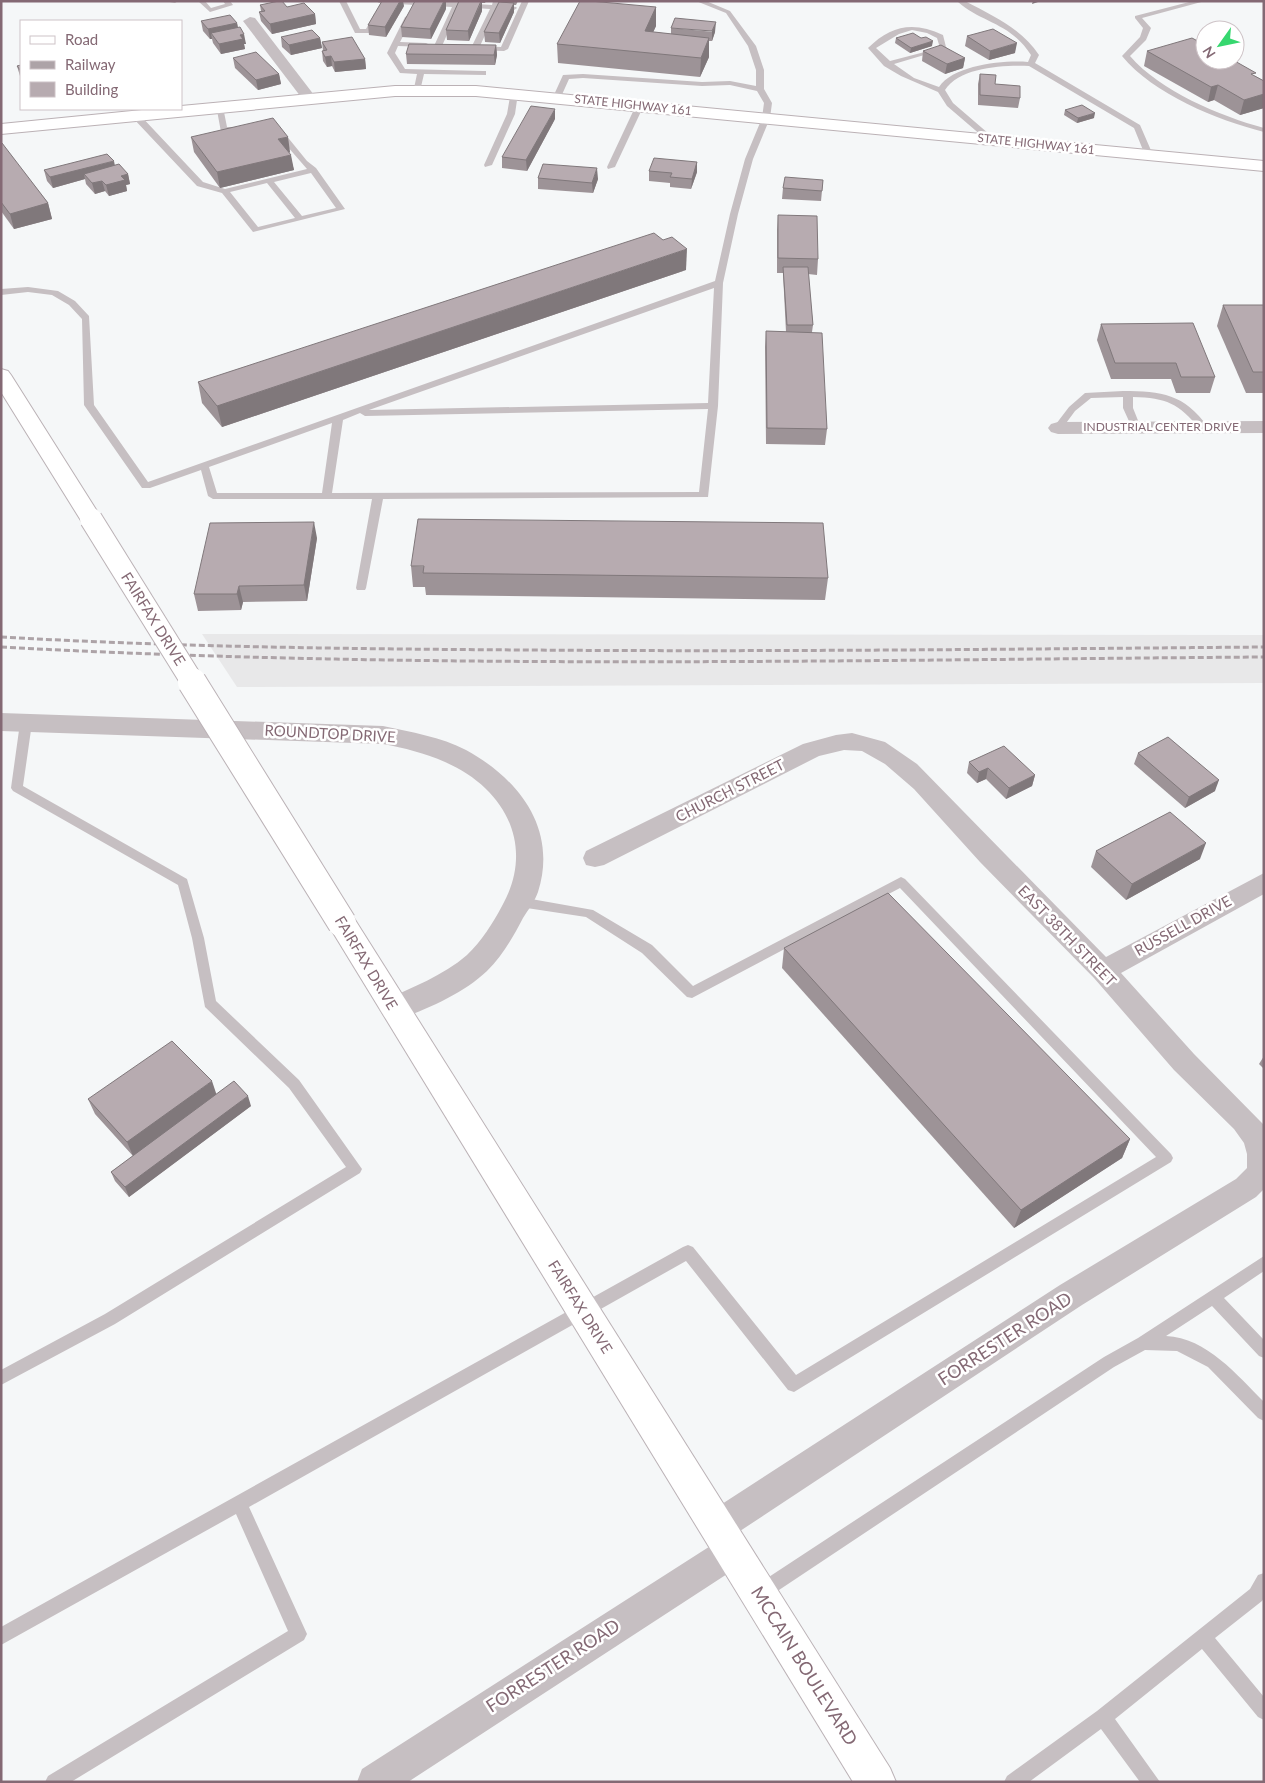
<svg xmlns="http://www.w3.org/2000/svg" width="1265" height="1783" font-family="Lato,sans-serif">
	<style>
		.built { fill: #e8e8e9 }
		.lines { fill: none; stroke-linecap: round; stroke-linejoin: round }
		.secondary-casing { stroke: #bbb1b5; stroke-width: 2 }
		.primary-casing { stroke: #bbb2b6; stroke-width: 2 }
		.service { fill: #c6bfc2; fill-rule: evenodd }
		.minor { fill: #c6bfc2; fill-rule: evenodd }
		.tertiary { fill: #c6bfc2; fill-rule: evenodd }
		.secondary { fill: #fff; fill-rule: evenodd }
		.primary { fill: #fff; fill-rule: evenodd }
		.rail { stroke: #ada3a7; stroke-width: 3; stroke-dasharray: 6 3; stroke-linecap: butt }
		.primary-bridge-far1-casing { stroke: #bbb2b6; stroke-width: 24; stroke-linecap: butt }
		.primary-bridge-casing { stroke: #bbb2b6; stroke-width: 30; stroke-linecap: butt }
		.primary-bridge-far1 { stroke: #fff; stroke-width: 22 }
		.primary-bridge { stroke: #fff; stroke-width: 28 }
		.wall { fill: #9d9397 }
		.shaded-wall { fill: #80787b }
		.building { fill: #b7abb0; stroke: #80787b }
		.labels { text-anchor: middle; stroke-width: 5; stroke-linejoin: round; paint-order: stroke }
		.far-street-label { font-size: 12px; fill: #846974; stroke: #fff }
		.street-label { font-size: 15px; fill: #846974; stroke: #fff }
		.near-street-label { font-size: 18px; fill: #846974; stroke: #fff }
	</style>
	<rect width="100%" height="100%" fill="#f5f7f8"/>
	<!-- built -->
	<polygon class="built" points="202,634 1264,635 1264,683 237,687"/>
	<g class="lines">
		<defs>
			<polygon id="secondary" points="395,86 476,86 1264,161 1264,171 476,96 395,96 1,134 1,124 152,109 181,109 181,106"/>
			<g id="primary">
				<polygon points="1,369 8,371 11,375 102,519 99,524 91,526 83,524 80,519 1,392"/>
				<polygon points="342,912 352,915 890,1768 896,1782 853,1782 332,931 328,923 332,915"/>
			</g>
		</defs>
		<!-- secondary casing -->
		<use href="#secondary" class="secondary-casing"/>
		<!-- primary casing -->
		<use href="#primary" class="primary-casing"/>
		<!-- service -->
		<g class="service">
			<polygon points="164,1 178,1 175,3"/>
			<polygon points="198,1 205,1 211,8 225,4 223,1 230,1 233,5 210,12"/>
			<polygon points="339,1 346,1 360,29 366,29 374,14 378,14 371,33 355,33"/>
			<polygon points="376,1 461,1 461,3 492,5 493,1 500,1 499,5 516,7 517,8 514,10 497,9 480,46 501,47 522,1 529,1 508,49 504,51 475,50 471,48 490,9 459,7 442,46 438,48 434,46 452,7 379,3"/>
			<path d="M696,1H706L730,11L756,46L764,70V89L772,103L770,118L753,159L738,214L723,283L718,406L708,497L383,499L366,588L365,590H357L356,588L372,499H213L208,496L201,470L150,488H142L84,405L82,319L69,305L52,295L28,292L1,295V289L28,287L58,291L75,301L89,316L94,405L148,482L715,281L730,214L745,159L762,118L764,103L757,91L730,85L702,86L583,78L569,79L560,99L553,97L563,75L583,74L702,82L730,81L756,86V70L748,46L726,13ZM714,288L708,403L369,410ZM708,409L699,492L332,493L343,420L360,413L365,416ZM332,423L322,493H217L209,467Z"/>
			<path d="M965,1C993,16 1021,28 1039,55L1035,63L1140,125L1153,155L1152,157L1145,155L1134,128L1029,66C1004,65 960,67 945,90L953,103L996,140L989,142L947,106L938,92L901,76L884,66L868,48C891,25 914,21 943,35L946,47L956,55V59H950L941,50L894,64L914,78L939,87C954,65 1003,60 1028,62L1031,55C1011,23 982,23 958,2ZM912,30L927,33L937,38L940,48L890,61L876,48L899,34Z"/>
			<path d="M1193,1H1205L1142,18L1151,28L1146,40L1130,56C1160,91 1220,116 1264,128V132C1217,120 1153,94 1122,56L1140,37L1143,28L1135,18V16Z"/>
			<polygon points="409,15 413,17 400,42 426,43 430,45 426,47 398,46 395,53 405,69 483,71 486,71 486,75 424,74 420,91 413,93 417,74 400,73 387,53 405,17"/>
			<polygon points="511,91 518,93 515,114 492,165 485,167 484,165 507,114"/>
			<polygon points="637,103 644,105 615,167 608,169 607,167"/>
			<polygon points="216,105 223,107 227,127 238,127 242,129 241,131 221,132"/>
			<path d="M132,113H138L203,182L225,189L307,169L274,131L281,129L307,161L316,168L345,209L253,232L222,193L197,186L132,117ZM311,173L336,208L302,216L274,182ZM267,183L295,218L258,227L230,192Z"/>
			<path d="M1123,391C1162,391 1184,394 1208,427L1203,430L1200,429C1178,403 1167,398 1133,397V408L1141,428L1139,430H1133L1123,408V397L1091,398L1075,411L1061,430H1055L1053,428L1069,407L1085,393Z"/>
			<polygon points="26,719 32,723 23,786 187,879 204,938 216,1001 299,1080 362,1169 360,1173 115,1324 1,1385 1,1370 105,1314 346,1167 289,1088 205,1007 192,938 178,885 13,791 11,788 20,723"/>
			<polygon points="901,877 905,879 1171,1154 1173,1158 1171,1162 794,1392 788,1390 686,1261 249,1507 307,1634 304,1640 71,1782 45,1782 48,1776 288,1631 236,1514 1,1645 1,1627 683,1247 688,1245 693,1247 796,1375 1156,1157 900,888 692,998 687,997 642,953 586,917 520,907 516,905 514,902 516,899 520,897 593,910 652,945 693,986"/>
			<path d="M1264,1256V1271L1224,1298L1264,1340V1358L1259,1356L1212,1306L1166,1336C1207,1338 1237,1375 1264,1402V1421L1258,1418L1208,1367L1177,1351L1145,1350L1114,1367L767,1598L761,1600L755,1598L753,1592L755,1586L1104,1357L1138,1338Z"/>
			<polygon points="1264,1573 1264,1598 1262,1601 1215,1638 1264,1697 1264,1720 1258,1717 1202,1649 1115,1719 1160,1782 1140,1782 1101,1729 1029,1782 1004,1782 1007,1776 1097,1711 1250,1589 1258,1575"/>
		</g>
		<!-- minor -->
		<g class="minor">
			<polygon points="250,17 255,18 314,95 317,98 314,101 304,101 243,21"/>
			<polygon points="1264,421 1264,433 1058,434 1051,432 1048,428 1051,424 1058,422"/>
			<polygon points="852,733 885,742 917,764 1106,957 1264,873 1264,894 1121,973 1194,1054 1261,1122 1264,1125 1264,1189 1256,1197 1082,1305 734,1535 744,1539 749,1551 744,1563 408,1782 357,1782 362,1769 715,1543 705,1539 701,1527 705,1515 1060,1285 1236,1179 1247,1168 1247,1154 1244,1143 1234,1129 1174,1070 1094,978 980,862 914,789 885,764 862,751 844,750 819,756 604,865 595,867 586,865 583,858 586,851 803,744 836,735"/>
		</g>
		<!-- tertiary -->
		<path class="tertiary" d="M1,713L383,726C411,732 441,737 466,750C519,779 558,829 538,892C535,901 528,910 523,918C513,937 502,957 487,971C463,994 425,1010 394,1021L384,1017L379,1009L384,1001C412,987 443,976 467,955C481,942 493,923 502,906C536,846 505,788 445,762C425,753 404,748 383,744L1,731Z"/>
		<!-- secondary -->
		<use href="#secondary" class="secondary"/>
		<!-- primary -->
		<use href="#primary" class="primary"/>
		<!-- rail -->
		<g class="rail">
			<path d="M1,637C176,647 352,649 528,650C773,652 1019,649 1264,647"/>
			<path d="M1,647C421,670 843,660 1264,657"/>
		</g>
		<defs>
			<polyline id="primary-bridge-far1" points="91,519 193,683"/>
			<polyline id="primary-bridge" points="192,682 342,923"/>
		</defs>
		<!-- primary-bridge-far1 casing -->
		<use href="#primary-bridge-far1" class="primary-bridge-far1-casing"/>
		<!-- primary-bridge casing -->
		<use href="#primary-bridge" class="primary-bridge-casing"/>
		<!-- primary-bridge-far1 -->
		<use href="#primary-bridge-far1" class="primary-bridge-far1"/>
		<!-- primary-bridge -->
		<use href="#primary-bridge" class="primary-bridge"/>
	</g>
	<!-- wall -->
	<g class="wall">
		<polygon points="459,1 486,1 485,3 482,3 482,11 469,41 447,40 446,30"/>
		<polygon points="502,1 518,1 516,5 514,5 514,12 500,43 485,42 484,32"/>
		<polygon points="260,5 315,14 316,24 272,34 261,21 259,12 261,11"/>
		<polygon points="404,6 386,37 369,35 368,25"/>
		<polygon points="656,7 656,26 653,32 671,34 671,28 715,32 712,41 709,41 709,57 700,77 558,63 557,44"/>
		<polygon points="446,9 431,39 402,37 401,27"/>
		<polygon points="201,21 237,23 238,28 246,44 244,44 245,49 221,54 213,43 212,39 210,39 203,31"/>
		<polygon points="967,36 1015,53 989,60 965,46"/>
		<polygon points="281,37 320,38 322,48 291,55 282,47"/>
		<polygon points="896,38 932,46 910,53 895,43"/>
		<polygon points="322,42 365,59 366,69 335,72 332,66 327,67 323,61 322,51 323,51"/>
		<polygon points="496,45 497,55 495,65 407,64 406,54"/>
		<polygon points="923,51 965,58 963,68 945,74 922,61"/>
		<polygon points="1147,51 1255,76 1264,81 1264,108 1240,115 1214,100 1208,102 1144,66"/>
		<polygon points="233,58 279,74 281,84 258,90 235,68"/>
		<polygon points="21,65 21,77 20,76 17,66"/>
		<polygon points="980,74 995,84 1020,98 1018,108 978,105 978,84"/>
		<polygon points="1065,110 1094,118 1077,123 1064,115"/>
		<polygon points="555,119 527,171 502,168 502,157"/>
		<polygon points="191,137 290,152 289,153 294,170 220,188 194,152"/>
		<polygon points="1,143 48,203 52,219 14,229 1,211"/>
		<polygon points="697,162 697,172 691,189 670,187 670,183 649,181 649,171"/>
		<polygon points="115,165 128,174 130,184 126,185 127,191 109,196 105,191 95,194 86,184 85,179 53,188 47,181 44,170"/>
		<polygon points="538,178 598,179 593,193 538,189"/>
		<polygon points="823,180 821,201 782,199 783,188"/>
		<polygon points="778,215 818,259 817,275 808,274 813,325 812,332 827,429 825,445 766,444 765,347 766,331 786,332 783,273 777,273 777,230"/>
		<polygon points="686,270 222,427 202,403 198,382"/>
		<polygon points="1223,305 1264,305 1264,393 1246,393 1217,326"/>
		<polygon points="1101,324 1215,377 1210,393 1176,393 1171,379 1111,379 1097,340"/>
		<polygon points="317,538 307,601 243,602 241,610 198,611 194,594"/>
		<polygon points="411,566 828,578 825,600 426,595 425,587 413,587"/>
		<polygon points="1138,753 1215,791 1185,808 1134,764"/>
		<polygon points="969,762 1035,775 1032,786 1006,799 986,779 977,783 967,773"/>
		<polygon points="1096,851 1200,859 1126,900 1091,867"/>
		<polygon points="784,948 1130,1139 1122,1158 1014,1228 782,968"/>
		<polygon points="1264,1056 1264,1069 1259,1064"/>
		<polygon points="216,1094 251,1106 129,1197 115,1181 111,1172 133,1156 95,1114 88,1099"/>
	</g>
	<!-- shaded-wall -->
	<g class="shaded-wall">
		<polygon points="400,1 403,1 404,6 386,37 385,27"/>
		<polygon points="444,1 446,1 446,9 431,39 430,29"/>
		<polygon points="482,1 482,11 469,41 468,31"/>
		<polygon points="1033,1 1041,1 1032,4"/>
		<polygon points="514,3 514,12 500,43 499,33"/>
		<polygon points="656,7 656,26 645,50 645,31"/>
		<polygon points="315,14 316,24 272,34 270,24"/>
		<polygon points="716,22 715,32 712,41 712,31"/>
		<polygon points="237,23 239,33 211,33 212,39 210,39 208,29"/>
		<polygon points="244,34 246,44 244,44 245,49 221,54 219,44 240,35"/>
		<polygon points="320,38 322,48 291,55 289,45"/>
		<polygon points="709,38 709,57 700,77 701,58"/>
		<polygon points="933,41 932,46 910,53 911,48"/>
		<polygon points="1017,43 1015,53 989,60 990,51"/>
		<polygon points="496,45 497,55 495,65 494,55"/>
		<polygon points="331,56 332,66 327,67 325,57"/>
		<polygon points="965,58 963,68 945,74 947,64"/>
		<polygon points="365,59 366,69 335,72 334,62"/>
		<polygon points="279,74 281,84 258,90 256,80"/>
		<polygon points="1218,85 1214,100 1208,102 1211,87"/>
		<polygon points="1264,94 1264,108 1240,115 1244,100"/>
		<polygon points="555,109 555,119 527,171 526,160"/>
		<polygon points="1095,113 1094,118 1077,123 1078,118"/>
		<polygon points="288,137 290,152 281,155 278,139"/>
		<polygon points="291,155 294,170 220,188 217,172"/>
		<polygon points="114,161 116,171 84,174 85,179 53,188 50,177"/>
		<polygon points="697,162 697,172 691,189 692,179"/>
		<polygon points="597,168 598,179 593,193 592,183"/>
		<polygon points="128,174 130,184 126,185 127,191 109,196 106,185 121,176"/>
		<polygon points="102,181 105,191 95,194 92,183"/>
		<polygon points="48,203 52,219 14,229 10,214"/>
		<polygon points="687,249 686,270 222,427 217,406"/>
		<polygon points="314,522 317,538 307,601 304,585"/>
		<polygon points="239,586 243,602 241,610 237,594"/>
		<polygon points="988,768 986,779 977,783 979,772"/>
		<polygon points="1035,775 1032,786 1006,799 1009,788"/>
		<polygon points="1219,780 1215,791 1185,808 1189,797"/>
		<polygon points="1206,843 1200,859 1126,900 1132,884"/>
		<polygon points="212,1081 217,1096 133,1156 127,1142"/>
		<polygon points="248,1096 251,1106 129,1197 125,1187"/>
		<polygon points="1130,1139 1122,1158 1014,1228 1021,1210"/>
	</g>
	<!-- building -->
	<g class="building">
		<polygon points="279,1 282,1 287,7 304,3 315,14 270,24 259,12 265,11 260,5"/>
		<polygon points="382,1 400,1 385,27 368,25"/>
		<polygon points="415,1 444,1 430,29 401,27"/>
		<polygon points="459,1 481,1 468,31 446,30"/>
		<polygon points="580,1 590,1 656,7 645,31 709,38 701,58 557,44"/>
		<polygon points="499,2 514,3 499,33 484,32"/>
		<polygon points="230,15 237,23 208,29 201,21"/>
		<polygon points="675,18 716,22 712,31 671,28"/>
		<polygon points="240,27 244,34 240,35 243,39 219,44 211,33"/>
		<polygon points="993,29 1017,43 990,51 967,36"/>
		<polygon points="312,30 320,38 289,45 281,37"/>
		<polygon points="913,33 921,38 926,37 933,41 911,48 896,38"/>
		<polygon points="352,37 365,59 334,62 331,56 325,57 322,51 327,50 322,42"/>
		<polygon points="1192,38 1205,45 1205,60 1233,60 1256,73 1251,74 1264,81 1264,94 1244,100 1218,85 1211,87 1147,51"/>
		<polygon points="409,44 496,45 494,55 406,54"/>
		<polygon points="941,45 965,58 947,64 923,51"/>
		<polygon points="256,52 279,74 256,80 233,58"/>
		<polygon points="21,65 21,71 17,66"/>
		<polygon points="980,74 996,75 995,84 1020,86 1020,98 980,95"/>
		<polygon points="1082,105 1095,113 1078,118 1065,110"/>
		<polygon points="531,106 555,109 526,160 502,157"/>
		<polygon points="273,118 288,137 278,139 291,155 217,172 191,137"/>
		<polygon points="1,143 2,143 48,203 10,214 1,202"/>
		<polygon points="107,154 114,161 50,177 44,170"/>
		<polygon points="654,158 697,162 692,179 670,177 672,173 649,171"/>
		<polygon points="119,164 128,174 121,176 125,180 106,185 102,181 92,183 84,174"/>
		<polygon points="543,164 597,168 592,183 538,178"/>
		<polygon points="785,177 823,180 822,191 783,188"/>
		<polygon points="778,215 817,216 818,259 778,258"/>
		<polygon points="654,233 663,240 672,237 687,249 217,406 198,382"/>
		<polygon points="783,267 808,267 813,325 787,325"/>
		<polygon points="1223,305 1264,305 1264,372 1253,372"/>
		<polygon points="1193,323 1215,377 1181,377 1176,363 1115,363 1101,324"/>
		<polygon points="766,331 822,333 827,429 767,428"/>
		<polygon points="418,519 823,523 828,578 423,573 424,566 411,566"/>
		<polygon points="314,522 304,585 239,586 237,594 194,594 210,523"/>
		<polygon points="1168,737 1219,780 1189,797 1138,753"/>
		<polygon points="1004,746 1035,775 1009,788 988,768 979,772 969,762"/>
		<polygon points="1170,812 1206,843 1132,884 1096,851"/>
		<polygon points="888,893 1130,1139 1021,1210 784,948"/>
		<polygon points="172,1041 212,1081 127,1142 88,1099"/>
		<polygon points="234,1081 248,1096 125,1187 111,1172"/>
	</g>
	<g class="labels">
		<!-- far-street labels -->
		<g class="far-street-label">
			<text transform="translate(633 105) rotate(6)" y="4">STATE HIGHWAY 161</text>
			<text transform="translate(1036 144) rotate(6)" y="4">STATE HIGHWAY 161</text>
			<text x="1161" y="431">INDUSTRIAL CENTER DRIVE</text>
		</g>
		<!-- street labels -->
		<g class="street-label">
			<text transform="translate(153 619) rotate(58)" y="5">FAIRFAX DRIVE</text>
			<text transform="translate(330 734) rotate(3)" y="5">ROUNDTOP DRIVE</text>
			<text transform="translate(730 791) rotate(-27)" y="5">CHURCH STREET</text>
			<text transform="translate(1183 926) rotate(-29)" y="5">RUSSELL DRIVE</text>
			<text transform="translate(1067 936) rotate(46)" y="5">EAST 38TH STREET</text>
			<text transform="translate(366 963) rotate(59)" y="5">FAIRFAX DRIVE</text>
			<text transform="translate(580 1307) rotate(58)" y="5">FAIRFAX DRIVE</text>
		</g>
		<!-- near-street labels -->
		<g class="near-street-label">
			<text transform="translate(1005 1339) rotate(-33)" y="6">FORRESTER ROAD</text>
			<text transform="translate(553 1666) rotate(-33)" y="6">FORRESTER ROAD</text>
			<text transform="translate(804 1666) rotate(58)" y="6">MCCAIN BOULEVARD</text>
		</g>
	</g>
	<!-- border -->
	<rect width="1265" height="1783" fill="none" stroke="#846974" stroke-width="5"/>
	<!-- legend -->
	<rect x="20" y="20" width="162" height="90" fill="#ffffff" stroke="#cec3c7"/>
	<rect x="30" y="36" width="25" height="8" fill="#ffffff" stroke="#cec3c7"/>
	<text x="65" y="45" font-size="15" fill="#846974">Road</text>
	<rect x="30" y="61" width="25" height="8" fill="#ada3a7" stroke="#cec3c7"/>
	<text x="65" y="70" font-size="15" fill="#846974">Railway</text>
	<rect x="30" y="82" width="25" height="15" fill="#b7abb0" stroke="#cec3c7"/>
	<text x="65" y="95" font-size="15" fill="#846974">Building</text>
	<!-- north arrow -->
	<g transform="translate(1220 45) rotate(237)"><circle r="24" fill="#ffffff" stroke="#cec3c7"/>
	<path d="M0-4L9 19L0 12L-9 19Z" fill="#36d76f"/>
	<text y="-8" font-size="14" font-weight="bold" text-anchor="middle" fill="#846974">N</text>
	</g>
</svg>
